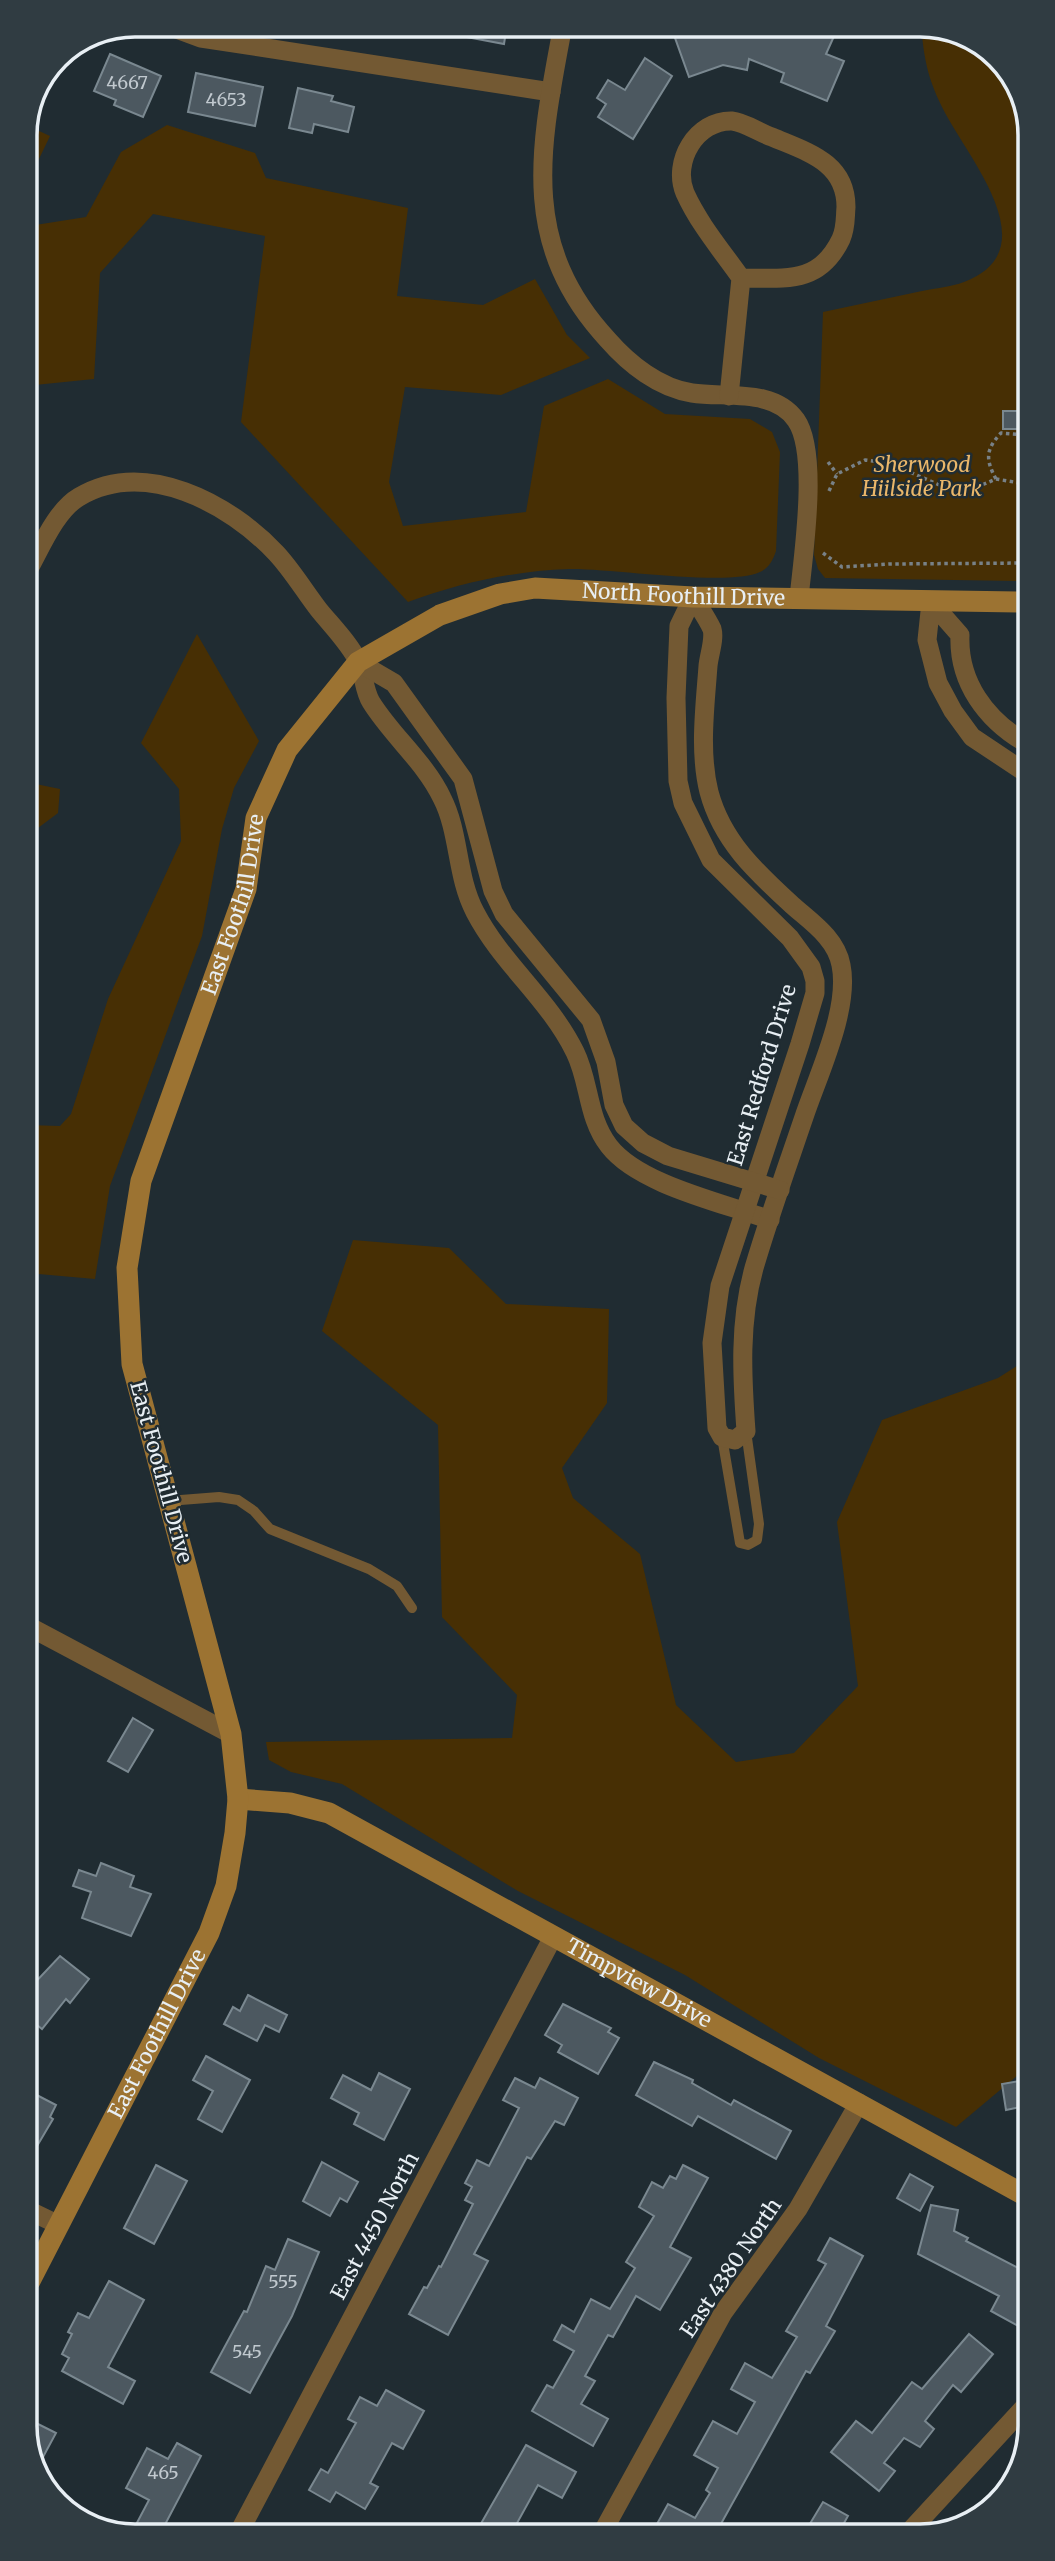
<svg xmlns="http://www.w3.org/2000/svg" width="1055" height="2561" font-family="Merriweather,serif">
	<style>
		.green { fill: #472f04 }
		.building { fill: #4c5860; stroke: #7a8890; stroke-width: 2 }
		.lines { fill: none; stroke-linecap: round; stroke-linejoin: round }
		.path { stroke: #788187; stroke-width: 3.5; stroke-dasharray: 3.5 3.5; stroke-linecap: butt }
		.lane { stroke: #735933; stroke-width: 10 }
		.street { stroke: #735933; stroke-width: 19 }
		.secondary { stroke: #9c7332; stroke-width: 21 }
		.labels { text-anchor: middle; stroke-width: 5; stroke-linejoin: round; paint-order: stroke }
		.number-label { font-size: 18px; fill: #c1c9cf }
		.park-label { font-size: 21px; font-style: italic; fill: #eab76a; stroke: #202c32 }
		.street-label { font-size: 21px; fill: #e8eff4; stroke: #202c32 }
		.rim { fill: none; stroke: #e8eff4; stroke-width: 3.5 }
	</style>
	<rect width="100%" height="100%" fill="#202c32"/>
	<!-- green -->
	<g class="green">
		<path d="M921,25L988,48L1025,100L1026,581L825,578L818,569L814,555L823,312C856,305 889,298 922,291C936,288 951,287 964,282C1051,249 965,155 942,107C927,76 924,58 921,25Z"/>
		<polygon points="26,125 50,136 25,188 25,128"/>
		<path d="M167,125L255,153L266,178L408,208L397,296L483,305L535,279L567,335L590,358L501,395L405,387L389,482L403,526L526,512L544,406L608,379L665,414L750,419L772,432L780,452L776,551C773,560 769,568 760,572C728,587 611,568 569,569C513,571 460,583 408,602L241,422L265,236L153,214L100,273L94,379L25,386V219L29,226L86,217L121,152Z"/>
		<polygon points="197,634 259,741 234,788 222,829 202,936 110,1186 95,1279 27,1273 27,1125 60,1126 71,1114 108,999 181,841 179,789 141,743"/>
		<polygon points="26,782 60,789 58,813 26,837"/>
		<polygon points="353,1240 449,1248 506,1304 609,1309 607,1403 562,1468 573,1498 640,1554 676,1705 736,1762 794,1753 858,1686 837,1522 882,1420 998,1378 1028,1359 1030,2065 956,2127 819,2058 685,1975 518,1891 342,1784 291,1772 269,1760 266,1742 512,1738 517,1695 442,1617 438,1425 322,1331"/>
		<polygon points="1028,1242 1028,1329 1020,1244"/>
	</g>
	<!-- building -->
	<g class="building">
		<polygon points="446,25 507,25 504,44 445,33"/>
		<polygon points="703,25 741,25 775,32 778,25 800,34 804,25 812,25 835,34 826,54 844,61 827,101 781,82 784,73 749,59 747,70 723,65 689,77 674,35"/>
		<polygon points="110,54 161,76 143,117 114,105 116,100 94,91"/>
		<polygon points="645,58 672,76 633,139 598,117 606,104 597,98 608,80 625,90"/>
		<polygon points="196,73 263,87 255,126 188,112"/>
		<polygon points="298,88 333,96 331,101 354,107 348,132 314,124 312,133 289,128"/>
		<rect x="1003" y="411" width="23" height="18"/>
		<polygon points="133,1718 153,1730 128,1772 108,1761"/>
		<polygon points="101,1863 134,1876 130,1887 151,1894 131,1936 82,1918 91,1892 73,1886 79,1870 96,1876"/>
		<polygon points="60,1956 89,1979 70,2003 66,1999 42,2029 37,2025 29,2026 29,1989"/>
		<polygon points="248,1995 287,2015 279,2032 265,2025 257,2041 224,2024 233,2007 240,2011"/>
		<polygon points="563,2004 611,2028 608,2032 619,2038 598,2074 558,2052 562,2045 545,2035"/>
		<polygon points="206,2056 250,2080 222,2132 198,2119 213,2091 193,2080"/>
		<polygon points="654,2062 693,2080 692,2083 731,2105 734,2100 791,2131 776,2159 698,2116 692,2126 636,2095"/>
		<polygon points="379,2073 410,2089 384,2140 354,2124 359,2113 331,2098 343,2075 371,2090"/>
		<polygon points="515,2078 535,2088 540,2078 578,2098 564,2125 555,2121 531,2159 527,2157 474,2254 488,2261 448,2335 409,2314 424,2287 427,2288 439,2266 441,2267 473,2204 465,2200 472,2187 465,2183 477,2160 489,2166 519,2108 503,2100"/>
		<polygon points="1030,2079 1030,2105 1006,2110 1002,2084"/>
		<polygon points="29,2091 56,2105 50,2117 53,2119 30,2158"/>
		<polygon points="322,2162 358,2182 347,2202 340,2198 330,2216 303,2201"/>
		<polygon points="156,2165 187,2181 154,2244 124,2228"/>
		<polygon points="683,2165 708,2178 670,2247 691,2258 660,2310 636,2296 613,2337 608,2335 585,2376 595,2381 581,2404 608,2419 593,2446 532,2411 547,2385 553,2388 574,2351 554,2340 562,2325 574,2332 591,2299 610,2309 635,2268 626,2262 654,2216 639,2207 652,2182 663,2188 670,2176 676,2179"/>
		<polygon points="910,2174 933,2187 920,2211 897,2198"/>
		<polygon points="931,2205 958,2210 954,2231 968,2238 966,2241 1030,2274 1030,2307 1020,2327 991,2311 999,2296 918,2254"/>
		<polygon points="830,2238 863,2256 826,2326 835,2331 810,2373 806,2371 717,2531 720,2532 652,2533 668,2504 695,2518 710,2493 706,2490 718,2468 694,2455 713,2421 737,2434 755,2402 731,2389 745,2363 772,2378 797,2337 786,2331 826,2264 818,2260"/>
		<polygon points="288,2239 319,2252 292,2316 250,2393 211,2372 244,2311 247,2312 266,2266 275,2270"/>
		<polygon points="109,2281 144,2300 108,2367 135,2381 123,2404 62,2371 69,2358 62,2354 72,2334 68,2332 78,2313 89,2318"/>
		<polygon points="969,2334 993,2354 961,2392 953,2385 925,2421 934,2429 920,2447 904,2438 884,2463 895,2471 879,2491 831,2452 856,2421 872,2433 912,2382 922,2389"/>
		<polygon points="386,2390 424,2411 403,2449 392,2443 370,2483 378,2487 365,2509 336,2492 330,2502 309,2490 321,2469 328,2473 356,2423 348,2419 360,2397 377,2406"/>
		<polygon points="30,2420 56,2433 36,2470 30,2461"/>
		<polygon points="177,2443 201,2456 159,2536 130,2536 149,2500 126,2488 147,2448 168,2459"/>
		<polygon points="526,2445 576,2472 562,2498 538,2485 511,2534 475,2534"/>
		<polygon points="823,2502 848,2516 839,2532 805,2532"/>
	</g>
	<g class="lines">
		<!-- path -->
		<g class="path">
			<polyline points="828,462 837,474"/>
			<path d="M996,479C985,459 986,449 1001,433L1026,435"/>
			<polyline points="829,491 837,474 865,460 889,463 951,490 970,490 996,479 1026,484"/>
			<polyline points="823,553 842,567 889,564 1026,563"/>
		</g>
		<!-- lane -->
		<g class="lane">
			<polyline points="722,1437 740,1543 748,1545 757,1540 759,1524 746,1431"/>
			<polyline points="168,1501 219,1497 238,1500 254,1511 270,1529 369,1569 397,1586 412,1608"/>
		</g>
		<!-- street -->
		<g class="street">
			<polyline points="166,25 201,38 551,92"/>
			<path d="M563,25C541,144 517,242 608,340C629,364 659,388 692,393C725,398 774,388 796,420C819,453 803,556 799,598"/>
			<path d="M729,396L741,278C722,251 699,224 685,193C672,162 696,120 732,121C744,122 760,133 772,137C807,152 846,162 846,207C845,219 846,228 841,239C819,285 785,278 741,278"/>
			<path d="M26,574C40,550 55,511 79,497C145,458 229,503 276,553C292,570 305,592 319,610C332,626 350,644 359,663C364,675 364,691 371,702C392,736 425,762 442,798C460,833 456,876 475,912C502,964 549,999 575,1052C590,1082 587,1118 609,1146C639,1185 724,1203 770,1220"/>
			<path d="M693,597C699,607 707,618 712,629C715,639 709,655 708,666C705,707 699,752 709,792C722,841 756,872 792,905C811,922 836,938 841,965C850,1009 818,1075 804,1117C787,1167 769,1217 754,1268C739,1322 742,1376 746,1431L735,1440L722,1437L717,1428L712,1343L720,1286L800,1044L815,993V981L811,967L790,938L711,860L683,803L678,781L676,698L679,626Z"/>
			<polyline points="358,662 394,683 463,779 493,891 504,914 591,1020 606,1062 614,1105 624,1126 643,1143 668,1156 780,1190"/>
			<path d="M1026,743C986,720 958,682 960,635L931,602L927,640L938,683L953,711L972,737L1026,773"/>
			<polyline points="28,1626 231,1734"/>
			<polyline points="30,2211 59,2225"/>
			<polyline points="910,2531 1030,2401"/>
			<polyline points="602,2533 723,2313 798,2209 859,2103"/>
			<polyline points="237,2536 553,1937"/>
		</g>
		<!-- secondary -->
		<g class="secondary">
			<path id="s1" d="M238,1799L290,1803L329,1813L1030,2198"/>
			<path id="s2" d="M30,2281L209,1933L226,1886L235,1833L238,1799L231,1734L132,1364L127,1268L141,1181L246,889L256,818L287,750L358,662L440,615L500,594L535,588L693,597L1026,602"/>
		</g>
	</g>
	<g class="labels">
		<!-- number labels -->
		<g class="number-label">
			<text x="127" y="89">4667</text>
			<text x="226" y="106">4653</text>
			<text x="283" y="2288">555</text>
			<text x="247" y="2358">545</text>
			<text x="163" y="2479">465</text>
		</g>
		<!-- park labels -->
		<g class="park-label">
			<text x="922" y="472">Sherwood<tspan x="922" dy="24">Hiilside Park</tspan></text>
		</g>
		<!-- street labels -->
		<g class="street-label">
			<text dy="7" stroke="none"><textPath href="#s2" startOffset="2074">North Foothill Drive</textPath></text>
			<text dy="7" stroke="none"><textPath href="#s2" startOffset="1454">East Foothill Drive</textPath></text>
			<text transform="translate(762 1075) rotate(-73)" y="7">East Redford Drive</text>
			<text transform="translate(161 1472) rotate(75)" y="7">East Foothill Drive</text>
			<text dy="7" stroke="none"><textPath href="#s1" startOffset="446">Timpview Drive</textPath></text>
			<text dy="7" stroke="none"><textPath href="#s2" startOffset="278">East Foothill Drive</textPath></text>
			<text transform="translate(375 2226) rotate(-62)" y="7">East 4450 North</text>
			<text transform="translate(731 2268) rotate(-56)" y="7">East 4380 North</text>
		</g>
	</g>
	<!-- crop -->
	<path d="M0 0H1055V2561H0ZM135 37H920A98 98 0 0 1 1018 135V2426A98 98 0 0 1 920 2524H135A98 98 0 0 1 37 2426V135A98 98 0 0 1 135 37Z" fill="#303c42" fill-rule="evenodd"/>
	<path class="rim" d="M135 37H920A98 98 0 0 1 1018 135V2426A98 98 0 0 1 920 2524H135A98 98 0 0 1 37 2426V135A98 98 0 0 1 135 37Z"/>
</svg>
